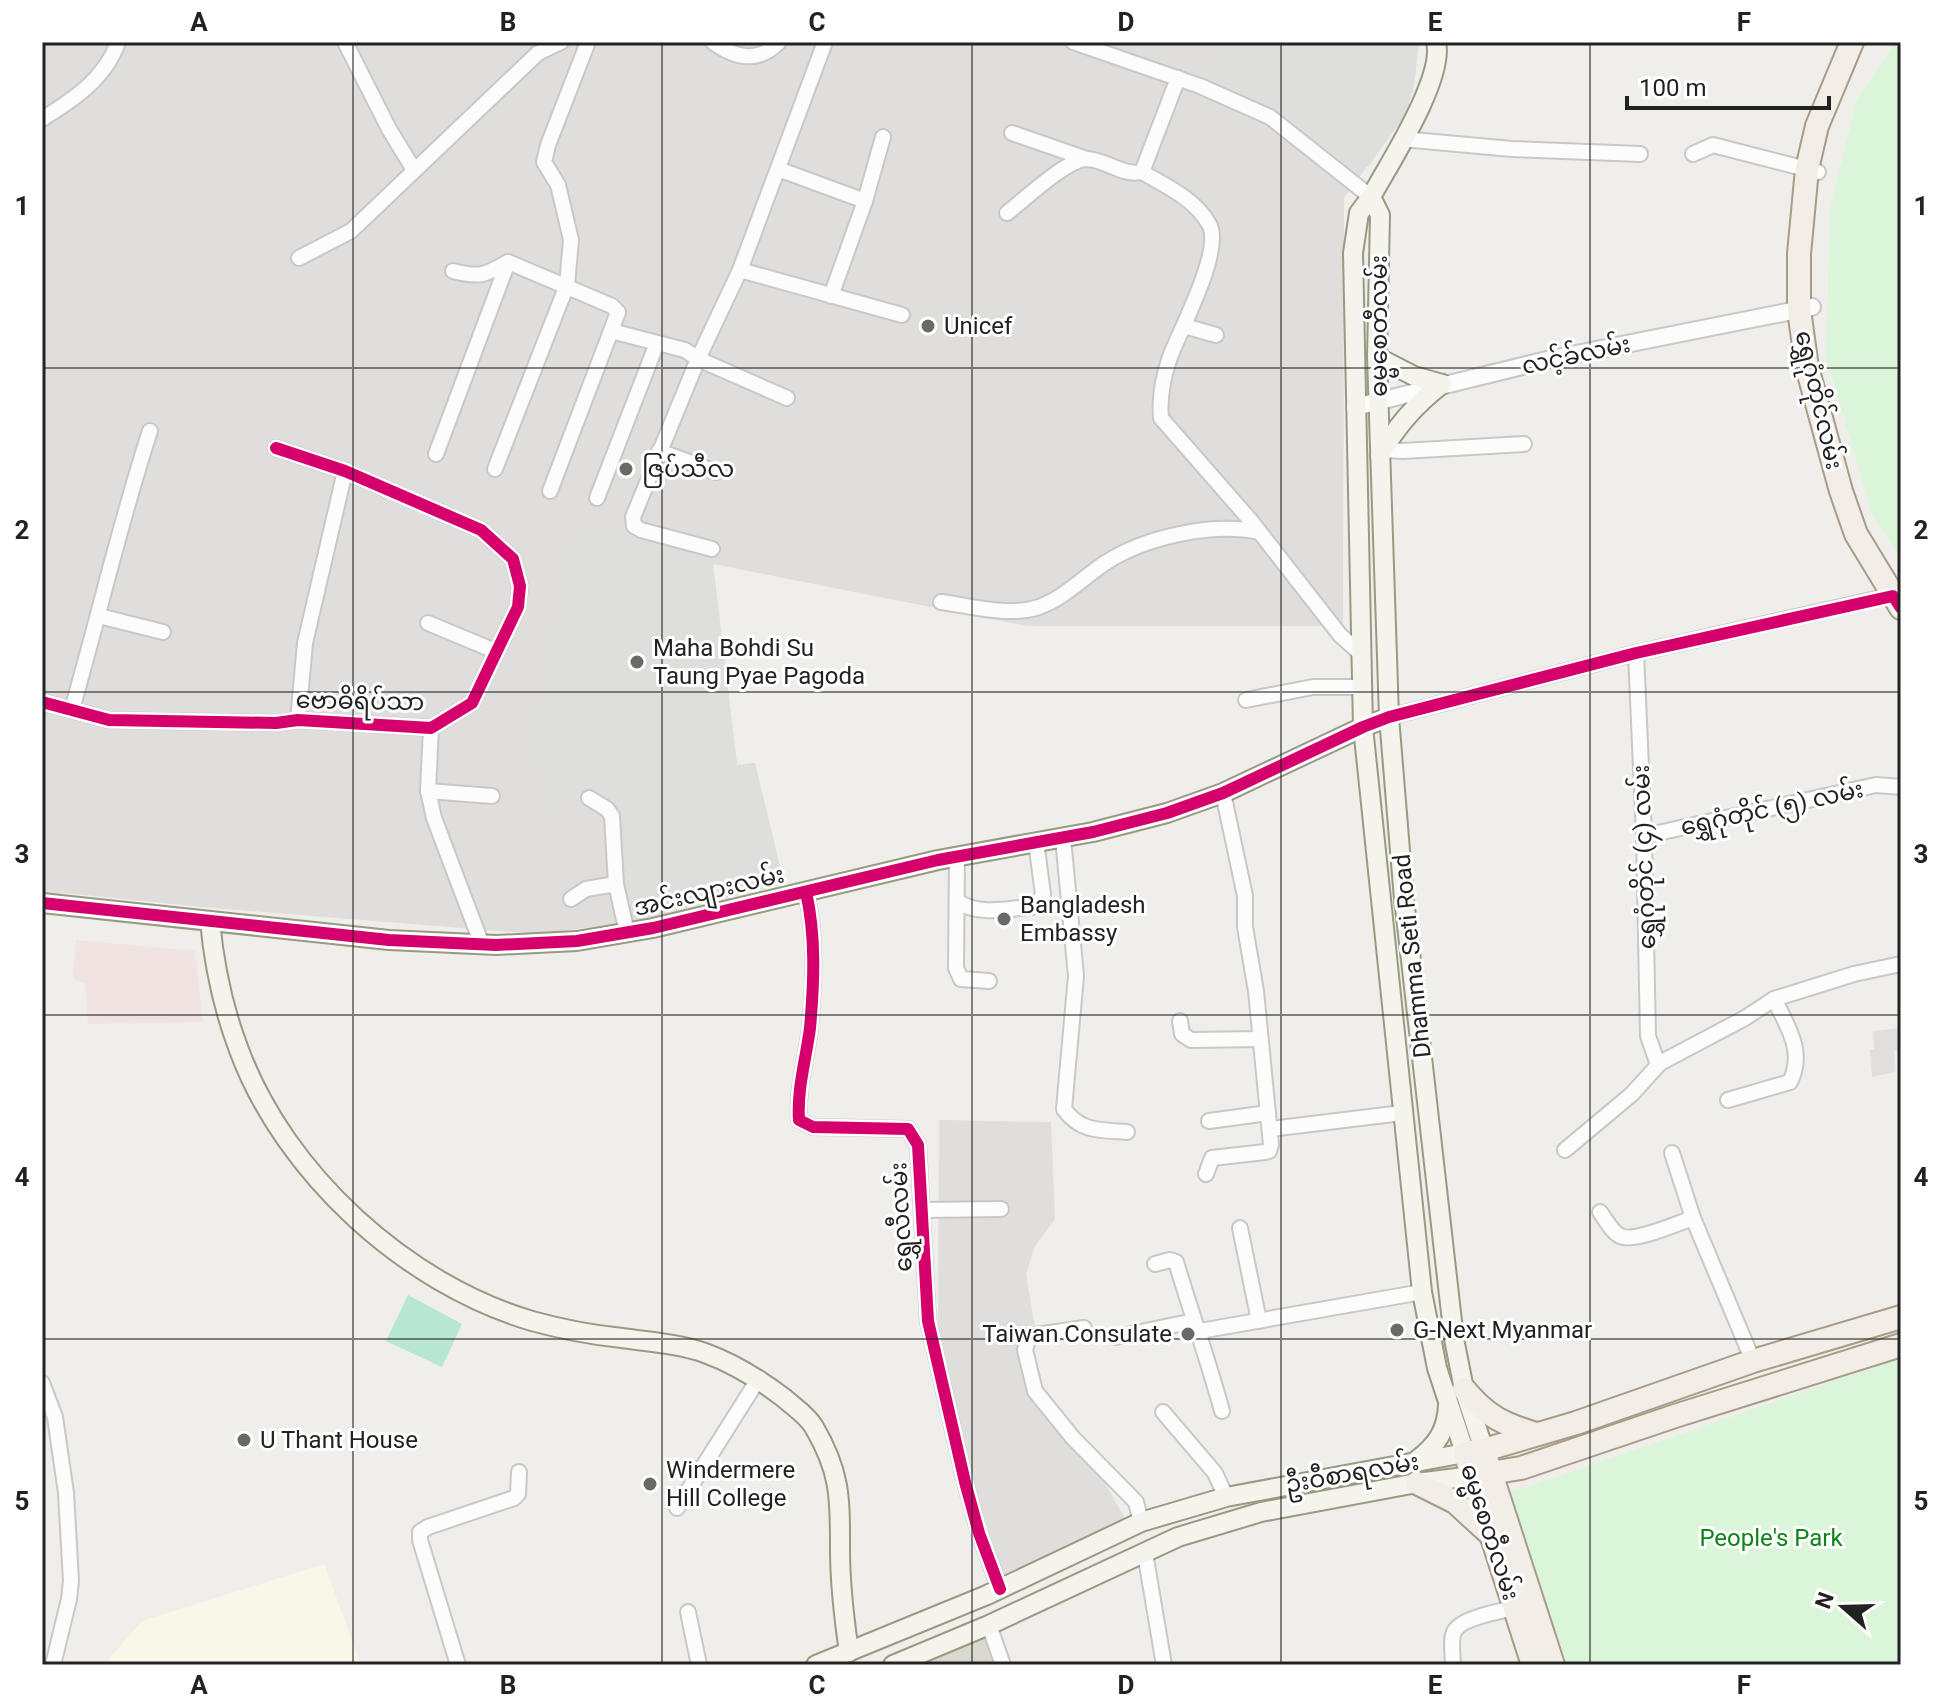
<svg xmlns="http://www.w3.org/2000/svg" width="1943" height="1707" font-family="Roboto,'Noto Sans Myanmar',sans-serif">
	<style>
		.residential { fill: #dfdedc }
		.commercial { fill: #f1e3e1 }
		.education { fill: #f8f7e8 }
		.religious { fill: #dededc }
		.construction { fill: #d9d9cd }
		.park { fill: #daf5da }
		.pitch { fill: #b7e6d2 }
		.parking { fill: #e0dfde }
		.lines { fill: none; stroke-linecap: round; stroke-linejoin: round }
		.minor-casing { stroke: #c9c8c7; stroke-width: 18 }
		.tertiary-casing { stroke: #c9c8c7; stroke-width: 20 }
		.secondary-casing { stroke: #999a82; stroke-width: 22 }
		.primary-casing { stroke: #a79c86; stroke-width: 26 }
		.minor { stroke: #fdfcfc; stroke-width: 14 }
		.tertiary { stroke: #fdfcfc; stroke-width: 16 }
		.secondary { stroke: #f4f4ed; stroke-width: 18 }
		.primary { stroke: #f3ede7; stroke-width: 22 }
		.cycleway-casing { stroke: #fff; stroke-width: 17 }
		.cycleway { stroke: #d6006c; stroke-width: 12 }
		.grid { fill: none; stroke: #222; stroke-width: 2; stroke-opacity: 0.55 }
		.poi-dot { fill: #6a6968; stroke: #fff; stroke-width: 3 }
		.labels { text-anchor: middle; stroke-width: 6; stroke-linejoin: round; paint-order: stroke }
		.poi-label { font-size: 24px; fill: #222; stroke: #fff; text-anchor: start }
		.street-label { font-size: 24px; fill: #222; stroke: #fff }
		.park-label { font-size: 24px; fill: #0c8416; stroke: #fff }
		.neatline { fill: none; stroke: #222; stroke-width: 3 }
		.grid-label { font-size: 26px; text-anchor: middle; font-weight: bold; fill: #222 }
	</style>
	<rect width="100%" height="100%" fill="#f0eeeb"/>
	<!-- residential -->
	<g class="residential">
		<polygon points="42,42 1419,42 1414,86 1406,114 1344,198 1343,626 1027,626 713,564 737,765 755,763 784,884 631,922 536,934 212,908 64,893 42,896"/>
		<polygon points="939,1120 1051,1122 1055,1219 1035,1246 1026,1274 1035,1327 1028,1356 1045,1401 1085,1448 1130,1527 1005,1581 974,1487 938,1326"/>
	</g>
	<!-- commercial -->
	<polygon class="commercial" points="76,940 195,951 203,1022 88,1024 85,984 73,979"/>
	<!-- education -->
	<polygon class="education" points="324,1564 361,1665 104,1665 142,1621"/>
	<!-- religious -->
	<g class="religious">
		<polygon points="1220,42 1419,42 1414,86 1406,114 1368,167 1358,167 1302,129 1257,93 1209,75"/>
		<polygon points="577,523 713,564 737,765 755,763 784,884 629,914 614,808 586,790 550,810 549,766 528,760"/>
	</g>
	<!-- construction -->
	<polygon class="construction" points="988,1635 999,1665 917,1665"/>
	<!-- park -->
	<g class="park">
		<polygon points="1895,42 1901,42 1901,559 1872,513 1826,357 1830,209 1856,102"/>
		<polygon points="1901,1358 1901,1665 1566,1665 1510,1493"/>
	</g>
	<!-- pitch -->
	<polygon class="pitch" points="408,1295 462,1324 442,1367 386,1341"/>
	<!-- parking -->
	<polygon class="parking" points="1901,1028 1901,1049 1894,1051 1895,1072 1872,1077 1870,1049 1874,1049 1873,1031"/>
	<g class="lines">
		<defs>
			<g id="minor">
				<polyline points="345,42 389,129 414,170"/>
				<path d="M713,42C736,59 758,63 779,42"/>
				<polyline points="1073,42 1200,86 1270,117 1371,197"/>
				<path d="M42,119C73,100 106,78 118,42"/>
				<polyline points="1012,133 1087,159"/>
				<polyline points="1402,139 1512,149 1640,154"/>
				<polyline points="1693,154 1713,145 1818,172"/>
				<polyline points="778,169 865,201"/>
				<path d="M1142,172C1166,186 1195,199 1209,224C1224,249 1180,330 1170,357C1163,377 1159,396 1161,418L1251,521L1340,635L1360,653"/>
				<path d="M1007,213C1024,200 1067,159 1087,159C1107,160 1122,176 1142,172L1178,78"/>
				<polyline points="299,258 351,231 538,53 561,42"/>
				<polyline points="740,270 902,315"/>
				<path d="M453,271C480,278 485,275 508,262L612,306L618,312L611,331L685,350L698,359L787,398"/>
				<polyline points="831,296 865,201 883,137"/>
				<polyline points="1184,326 1216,335"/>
				<polyline points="1383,450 1403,451 1524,444"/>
				<polyline points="659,451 716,472"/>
				<polyline points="436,454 508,262"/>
				<polyline points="495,469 567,285 571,240 558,185 544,162 548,145 588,42"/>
				<polyline points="550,491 611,331"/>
				<polyline points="597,498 657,343"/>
				<polyline points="712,549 641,530 634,526 633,517 698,359 740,270 825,42"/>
				<path d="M941,602C971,606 1009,617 1039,607C1064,598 1083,578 1105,563C1145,537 1213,522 1259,532"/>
				<polyline points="99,616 163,632"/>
				<polyline points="428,623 495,651"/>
				<polyline points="1636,653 1644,836 1648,1036 1656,1059 1660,1063 1745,1018 1774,999 1854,974 1901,964"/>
				<polyline points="1246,700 1313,687 1362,687"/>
				<polyline points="42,702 109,720 276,723 298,720 431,728 472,703 518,607 520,586 513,559 481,530 345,471 276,448"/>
				<path d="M72,709C99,616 120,522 150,431"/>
				<polyline points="1389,717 1636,653 1898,594"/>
				<polyline points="298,720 305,643 345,471"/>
				<polyline points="431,728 428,791 434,818 482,945"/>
				<polyline points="428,791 492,796"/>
				<polyline points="589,798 607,809 612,816 616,884 627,933"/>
				<polyline points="1644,836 1876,785 1901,787"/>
				<path d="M1063,838L1076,976L1064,1109C1080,1132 1100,1130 1127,1132"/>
				<polyline points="957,856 956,968 961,979 989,981"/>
				<path d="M806,892C816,936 814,982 810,1028C806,1059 797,1088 799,1120L813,1127L908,1129L918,1145L928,1321L965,1482L979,1533L1000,1589"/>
				<polyline points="571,899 586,889 616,884"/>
				<path d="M957,901C979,917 1011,908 1037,906L1043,894L1036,842"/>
				<polyline points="1180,1021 1182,1034 1191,1040 1260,1039"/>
				<path d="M1728,1100L1790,1082C1805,1052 1788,1027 1774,999"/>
				<polyline points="1209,1121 1268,1113"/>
				<polyline points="1270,1129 1402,1113"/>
				<polyline points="1565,1150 1632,1094 1660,1063"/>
				<polyline points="1672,1153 1693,1218"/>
				<polyline points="1206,1174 1212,1158 1265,1152 1269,1151 1271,1145 1256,991 1245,927 1245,896 1223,793"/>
				<polyline points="924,1210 1001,1209"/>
				<path d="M1600,1212C1606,1220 1612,1232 1620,1236C1634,1243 1678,1223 1693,1218L1753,1361"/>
				<polyline points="1240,1228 1259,1321"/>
				<path d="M1155,1264L1170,1260L1176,1262C1191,1312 1208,1360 1222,1411"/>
				<polyline points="1084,1328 1029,1336 1025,1350 1035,1391 1073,1438 1136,1502 1141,1522"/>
				<polyline points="1200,1331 1422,1292"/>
				<polyline points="1116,1337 1194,1321"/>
				<polyline points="42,1383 55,1417 66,1493 71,1581 69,1599 53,1665"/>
				<polyline points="1163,1412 1215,1473 1226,1497"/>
				<polyline points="677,1508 759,1378"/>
				<polyline points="1145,1553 1164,1665"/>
				<polyline points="688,1612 699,1665"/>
				<polyline points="989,1625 1003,1665"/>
				<polyline points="458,1665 420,1540 420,1532 428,1527 514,1498 518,1494 519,1472"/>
				<path d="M1453,1665C1453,1655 1450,1641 1454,1632C1460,1618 1501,1611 1515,1608"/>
			</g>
			<polyline id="tertiary" points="1355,407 1551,359 1812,307"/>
			<g id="secondary">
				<polyline points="1371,197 1380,215 1377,357 1389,717 1404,899 1454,1339 1464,1389 1484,1450"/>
				<polyline points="1377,357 1414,376 1442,384"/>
				<path d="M1380,456C1395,427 1416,404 1442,384"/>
				<polyline points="42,903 389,940 496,945 577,941 653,928 938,860 1093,832 1167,813 1223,793 1363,727 1389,717"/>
				<path d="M210,921C214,965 223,1008 239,1050C285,1174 406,1284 532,1321C561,1329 592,1335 622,1338C650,1342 679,1344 705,1353C735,1364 759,1379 784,1398C794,1407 807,1415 814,1427C841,1473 840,1499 840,1549C840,1584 844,1618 849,1652"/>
				<path d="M1417,1460C1437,1445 1447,1430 1448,1405"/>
				<path d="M816,1665L987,1595L1141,1522L1226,1497L1465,1453L1437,1368L1422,1292L1363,727L1353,253L1359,213L1371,197C1389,164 1445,78 1436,42"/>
				<polyline points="893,1665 989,1625 1178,1537 1261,1512 1417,1483 1472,1476"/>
			</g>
			<g id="primary">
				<polyline points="1852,42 1817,126 1807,169 1799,254 1799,310 1807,367 1841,491 1856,534 1901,608"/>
				<path d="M1464,1389C1486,1416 1503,1424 1536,1434"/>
				<polyline points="1487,1461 1553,1665"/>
				<polyline points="1472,1476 1521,1468 1675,1416 1901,1345"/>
				<polyline points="1417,1483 1455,1502 1490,1534"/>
				<polyline points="1533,1665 1465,1453 1484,1450 1576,1423 1753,1361 1901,1317"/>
			</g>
		</defs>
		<!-- minor casing -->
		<use href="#minor" class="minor-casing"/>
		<!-- tertiary casing -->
		<use href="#tertiary" class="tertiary-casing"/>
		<!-- secondary casing -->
		<use href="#secondary" class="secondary-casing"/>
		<!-- primary casing -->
		<use href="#primary" class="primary-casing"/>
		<!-- minor -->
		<use href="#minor" class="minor"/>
		<!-- tertiary -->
		<use href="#tertiary" class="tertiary"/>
		<!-- secondary -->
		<use href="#secondary" class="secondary"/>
		<!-- primary -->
		<use href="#primary" class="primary"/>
		<defs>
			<g id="cycleway">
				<polyline points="42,702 109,720 276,723 298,720 431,728 472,703 518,607 520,586 513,559 481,530 345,471 276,448"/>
				<path d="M806,892C816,936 814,982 810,1028C806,1059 797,1088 799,1120L813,1127L908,1129L918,1145L928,1321L965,1482L979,1533L1000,1589"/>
				<polyline points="42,903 389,940 496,945 577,941 653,928 938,860 1093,832 1167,813 1223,793 1363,727 1389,717 1636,653 1893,596 1901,608"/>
			</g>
		</defs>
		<!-- cycleway casing -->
		<use href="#cycleway" class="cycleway-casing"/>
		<!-- cycleway -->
		<use href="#cycleway" class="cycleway"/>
	</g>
	<!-- grid -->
	<path class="grid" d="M353,42V1665M662,42V1665M972,42V1665M1281,42V1665M1590,42V1665M42,368H1901M42,692H1901M42,1015H1901M42,1339H1901"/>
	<!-- markers -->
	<g class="poi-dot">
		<circle cx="928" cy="326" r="8"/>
		<circle cx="626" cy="469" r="8"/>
		<circle cx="637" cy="662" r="8"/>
		<circle cx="1004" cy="919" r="8"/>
		<circle cx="1397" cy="1330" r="8"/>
		<circle cx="1188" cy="1334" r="8"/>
		<circle cx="244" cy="1440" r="8"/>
		<circle cx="650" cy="1484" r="8"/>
	</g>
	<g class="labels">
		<!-- poi labels -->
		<g class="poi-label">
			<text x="944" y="334">Unicef</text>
			<text x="642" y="477">ဇြပ်သီလ</text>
			<text x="653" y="656">Maha Bohdi Su<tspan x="653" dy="28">Taung Pyae Pagoda</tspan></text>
			<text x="1020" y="913">Bangladesh<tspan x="1020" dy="28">Embassy</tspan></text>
			<text x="1413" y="1338">G-Next Myanmar</text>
			<text x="1172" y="1342" text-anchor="end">Taiwan Consulate</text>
			<text x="260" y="1448">U Thant House</text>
			<text x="666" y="1478">Windermere<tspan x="666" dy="28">Hill College</tspan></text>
		</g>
		<!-- street labels -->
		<g class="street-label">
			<text transform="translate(1379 326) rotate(-90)" y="8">ဓမ္မစေတီလမ်း</text>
			<text transform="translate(1576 355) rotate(-12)" y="8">လင့်ခ်လမ်း</text>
			<text transform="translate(1819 400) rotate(77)" y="8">ရွှေဂုံတိုင်လမ်း</text>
			<text transform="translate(360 701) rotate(1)" y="8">ဗောဓိရိပ်သာ</text>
			<text transform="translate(1772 808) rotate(-12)" y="8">ရွှေဂုံတိုင် (၅) လမ်း</text>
			<text transform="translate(1644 857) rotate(-92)" y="8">ရွှေဂုံတိုင် (၄) လမ်း</text>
			<text transform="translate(709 891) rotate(-13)" y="8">အင်းလျားလမ်း</text>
			<text transform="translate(1412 956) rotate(-96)" y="8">Dhamma Seti Road</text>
			<text transform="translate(901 1217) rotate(-93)" y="8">ရွှေလီလမ်း</text>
			<text transform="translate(1352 1473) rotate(-10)" y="8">ဦးဝီစာရလမ်း</text>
			<text transform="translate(1490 1532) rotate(72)" y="8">ဓမ္မစေတီလမ်း</text>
		</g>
		<!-- park labels -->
		<g class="park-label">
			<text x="1771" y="1546">People's Park</text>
		</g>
	</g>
	<!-- border -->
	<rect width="1943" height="1707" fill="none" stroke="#ffffff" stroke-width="88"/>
	<!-- north arrow -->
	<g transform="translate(1843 1607) rotate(290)" stroke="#ffffff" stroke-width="6" paint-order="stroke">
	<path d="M0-6L14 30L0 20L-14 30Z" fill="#222222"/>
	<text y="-12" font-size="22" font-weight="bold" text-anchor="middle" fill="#222222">N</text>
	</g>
	<!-- scale -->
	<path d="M1627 96v12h202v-12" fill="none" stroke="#222222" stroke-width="4"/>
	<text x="1639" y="96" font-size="24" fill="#222222" stroke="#ffffff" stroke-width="6" paint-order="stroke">100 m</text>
	<rect x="44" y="44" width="1855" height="1619" class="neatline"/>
	<g class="grid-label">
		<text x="199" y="31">A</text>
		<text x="508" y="31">B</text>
		<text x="817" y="31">C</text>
		<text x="1126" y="31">D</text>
		<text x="1435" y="31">E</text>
		<text x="1744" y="31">F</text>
		<text x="22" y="215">1</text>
		<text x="1921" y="215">1</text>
		<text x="22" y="539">2</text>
		<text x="1921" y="539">2</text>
		<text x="22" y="863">3</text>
		<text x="1921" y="863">3</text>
		<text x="22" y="1186">4</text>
		<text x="1921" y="1186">4</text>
		<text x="22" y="1510">5</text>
		<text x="1921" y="1510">5</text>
		<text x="199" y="1694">A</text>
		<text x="508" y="1694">B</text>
		<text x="817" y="1694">C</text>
		<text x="1126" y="1694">D</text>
		<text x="1435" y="1694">E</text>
		<text x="1744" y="1694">F</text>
	</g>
</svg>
